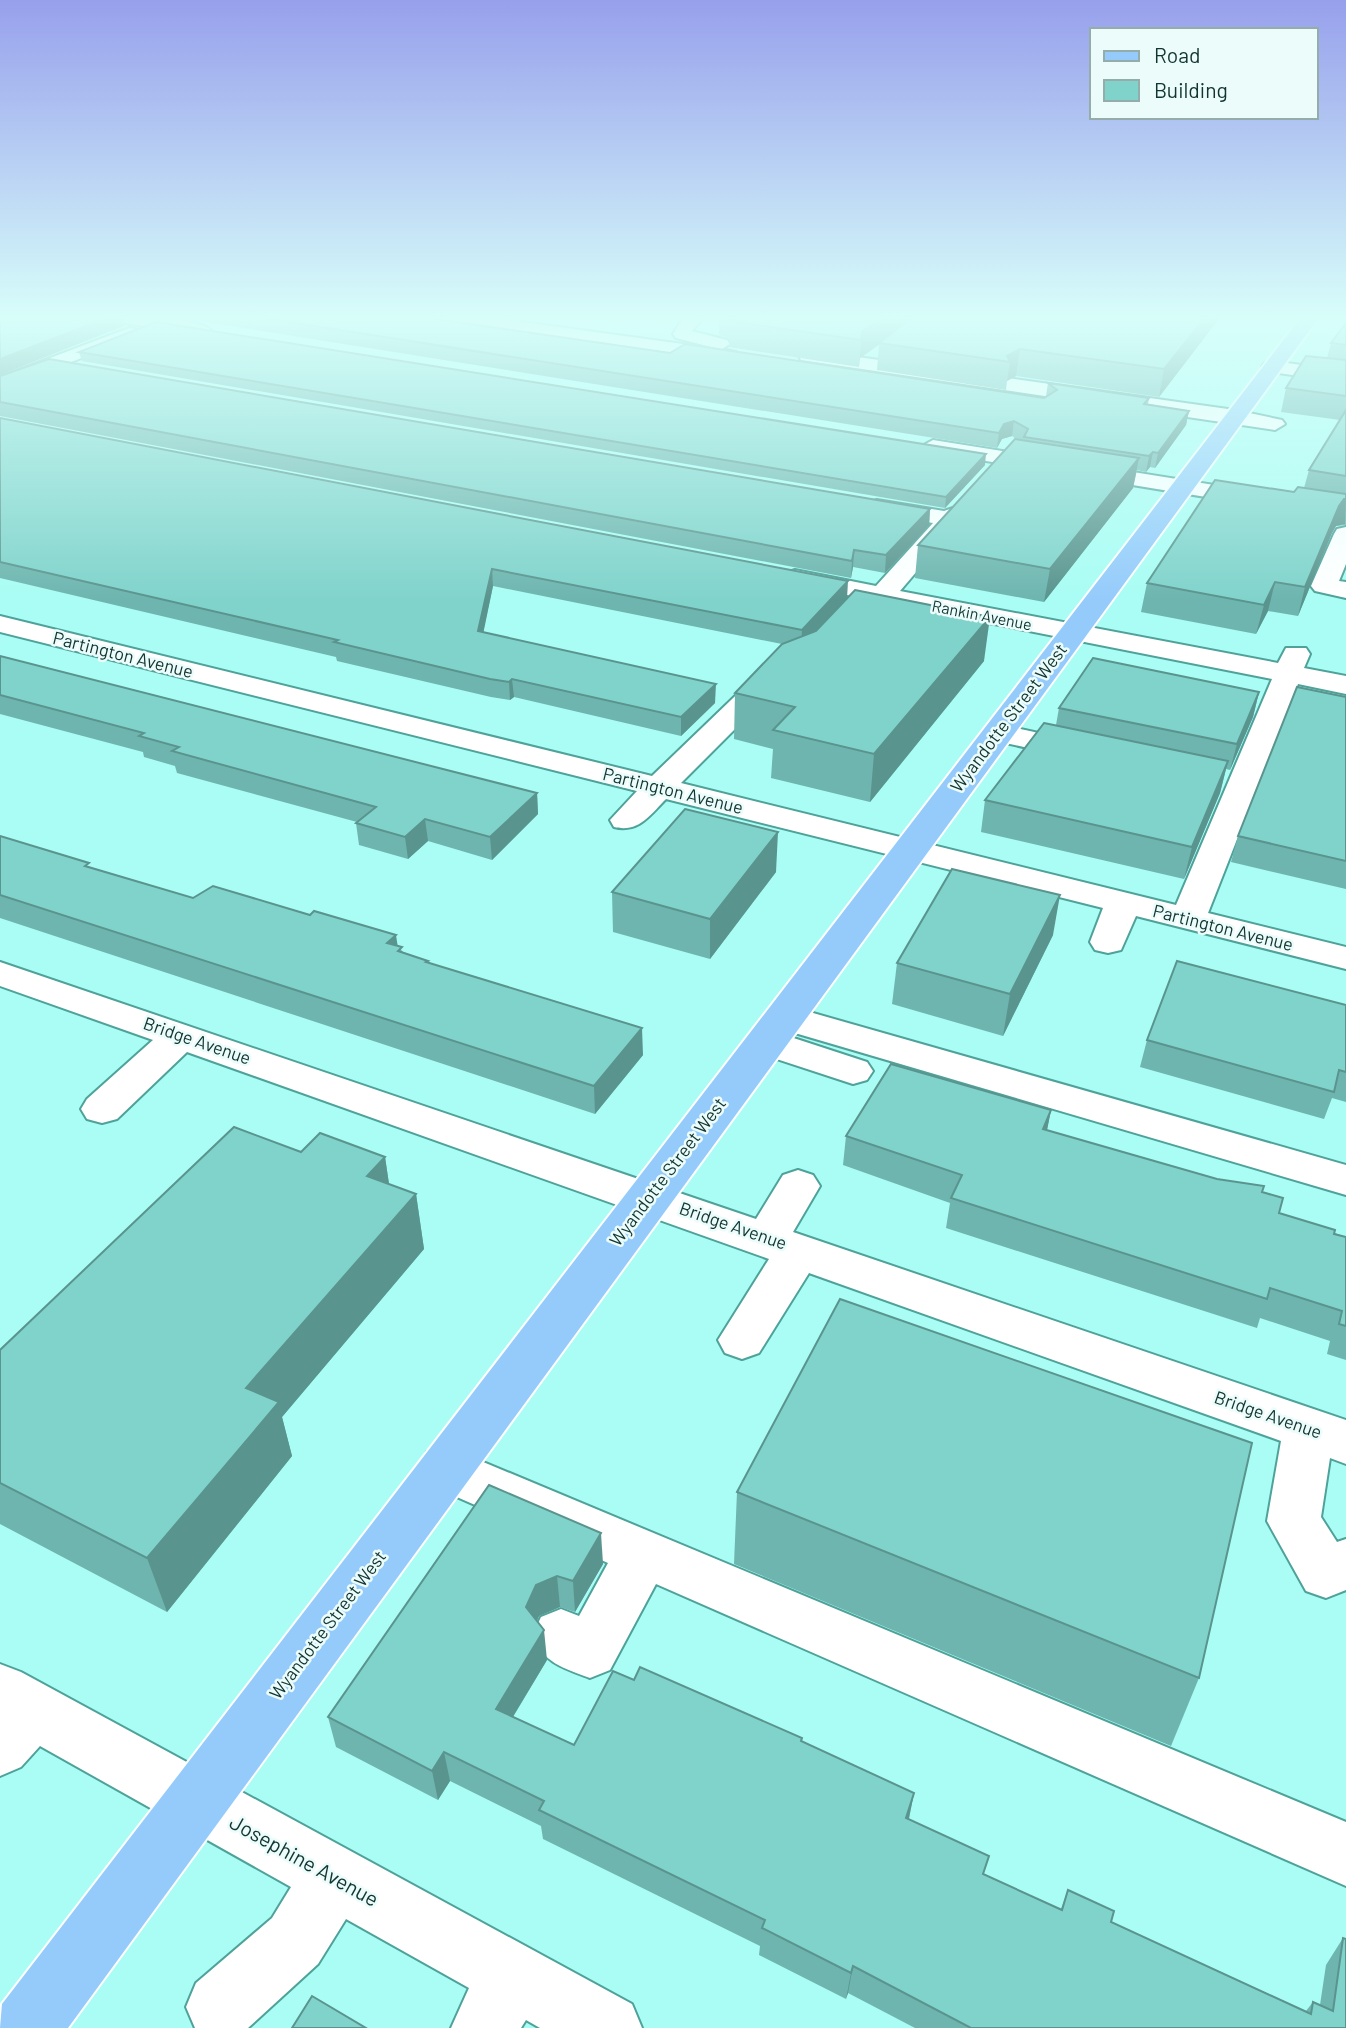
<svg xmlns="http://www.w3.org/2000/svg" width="1346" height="2028" font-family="Barlow,sans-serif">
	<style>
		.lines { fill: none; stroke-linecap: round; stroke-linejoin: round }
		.minor-casing { stroke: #4ea29a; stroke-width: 4 }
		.major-casing { stroke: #fff; stroke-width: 4 }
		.minor { fill: #fff; fill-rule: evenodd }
		.major { fill: #95cbfb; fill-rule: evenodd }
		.wall { fill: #6eb5af }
		.shaded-wall { fill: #5a948e }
		.building { fill: #80d3cb; stroke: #5a948e; stroke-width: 2 }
		.labels { text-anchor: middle; stroke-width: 5; stroke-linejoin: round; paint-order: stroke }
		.far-street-label { font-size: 16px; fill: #113532; stroke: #ecfcfa }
		.street-label { font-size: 18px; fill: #113532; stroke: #ecfcfa }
		.near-street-label { font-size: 21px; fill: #113532; stroke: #ecfcfa }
	</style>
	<rect width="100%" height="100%" fill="#a9fdf4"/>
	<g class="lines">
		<defs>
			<g id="minor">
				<path d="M104,316C125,316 200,317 212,331L203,336L113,321Z"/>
				<polygon points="427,316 478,316 719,349 676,338 673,334 684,316 705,316 692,331 727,340 730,344 722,349 736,352 738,356 729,362 436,321"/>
				<polygon points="129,328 135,329 138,333 135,337 0,390 0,377"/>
				<polygon points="808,350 1235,410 1282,420 1285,424 1275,430 801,360 799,356 801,352"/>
				<polygon points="1272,361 1346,371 1346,383 1265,371 1262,367 1265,363"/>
				<polygon points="933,440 1346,506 1346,520 925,451 922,446"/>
				<path d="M877,500L944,511L953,508L961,510L965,515L900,591L1278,663L1286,648H1306L1310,654L1304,668L1346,676V694L1298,684L1208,913L1346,947V969L1136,916L1121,950L1108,953L1095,950L1090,942L1103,908L666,799C650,815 639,833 614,827L610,820L637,791L0,632V616L652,776L757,675L773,670L783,673L787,679L777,687L681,783L1176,905L1272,679L786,583L782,578L786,573L795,570L876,586L933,523L869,512L865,507L869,502Z"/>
				<polygon points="1346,527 1346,564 1339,581 1346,582 1346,598 1315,591 1311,586 1334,534 1337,529"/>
				<polygon points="998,724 1094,745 1098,751 1094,757 1083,760 987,739 983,733 987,727"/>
				<polygon points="0,962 756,1219 783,1175 798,1170 813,1175 820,1186 793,1232 1346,1420 1346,1464 1330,1458 1321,1517 1337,1542 1346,1539 1346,1590 1326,1598 1306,1591 1267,1521 1281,1441 809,1273 759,1353 742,1359 725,1353 718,1340 769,1259 187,1052 117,1119 102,1123 87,1119 81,1109 87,1099 153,1040 0,986"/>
				<polygon points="785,1005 1346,1165 1346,1195 771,1026 766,1017 771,1008"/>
				<polygon points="766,1029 867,1062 873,1071 867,1080 853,1084 752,1051 746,1042 752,1033"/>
				<path d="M445,1446L1346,1822V1886L656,1584L610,1670L590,1678C563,1668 544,1663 532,1636L541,1617L561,1609L579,1616L608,1563L427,1484L419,1468L427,1452Z"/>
				<polygon points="0,1664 21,1672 632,2004 642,2028 540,2028 526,2020 521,2028 451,2028 469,1988 346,1919 318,1964 248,2028 195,2028 186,2007 196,1983 272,1918 291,1887 40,1746 21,1767 0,1776"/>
			</g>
			<polygon id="major" points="1302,316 1320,316 68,2028 0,2028 2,2004"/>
		</defs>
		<!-- minor casing -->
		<use href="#minor" class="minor-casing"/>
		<!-- major casing -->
		<use href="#major" class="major-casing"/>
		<!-- minor -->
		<use href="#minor" class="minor"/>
		<!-- major -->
		<use href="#major" class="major"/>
	</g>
	<!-- wall -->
	<g class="wall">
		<polygon points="168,316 414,316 670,353 1044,398 1046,396 1048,383 1149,398 1148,404 1189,411 1186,425 1155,468 1150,467 1146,472 1137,470 1133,488 1044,602 915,578 918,545 1016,439 1012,436 1002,439 997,448"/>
		<polygon points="719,316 1221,316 1159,397 1016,376 1007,381 1006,390 877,370 879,345 860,358 859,367 729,347 729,338 719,335"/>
		<polygon points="1346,323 1346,525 1336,526 1332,533 1298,616 1268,611 1256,634 1141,612 1147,583 1294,492 1304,488 1309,470 1340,420 1281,412 1286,388 1327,358 1331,343"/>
		<polygon points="79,352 985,465 945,508 82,361"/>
		<polygon points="0,376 930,509 929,526 885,573 853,567 851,578 0,416"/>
		<polygon points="0,418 847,598 984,661 870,802 771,778 773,749 734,739 735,693 782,644 493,586 483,632 715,703 681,736 514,697 510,700 491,697 337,661 336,657 0,578"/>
		<polygon points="0,656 537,793 538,814 492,860 428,841 408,859 359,845 356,823 357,822 177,773 175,766 144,757 143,752 0,714"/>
		<polygon points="1259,692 1253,717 1230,770 1226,769 1220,793 1184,879 981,832 985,800 1056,725 1059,708"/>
		<polygon points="1346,697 1346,889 1231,862 1238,836"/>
		<polygon points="0,836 90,867 193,898 398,946 403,952 428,961 429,963 643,1055 595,1114 0,918"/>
		<polygon points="776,872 710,959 613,932 612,892"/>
		<polygon points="1053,935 1003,1036 892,1004 897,963"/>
		<polygon points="1346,1005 1346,1102 1332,1098 1324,1119 1140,1067 1147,1040"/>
		<polygon points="1051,1110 1047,1130 1262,1192 1279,1213 1346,1237 1346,1360 1327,1354 1330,1341 1260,1318 1257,1328 946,1228 950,1203 843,1165 846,1136"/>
		<polygon points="301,1152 385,1157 389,1184 416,1194 424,1249 282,1417 292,1456 167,1612 0,1524 0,1350"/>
		<polygon points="489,1485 603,1564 575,1612 560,1607 539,1616 537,1621 547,1660 513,1717 574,1745 634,1680 802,1742 914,1793 909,1819 984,1875 1061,1909 1068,1890 1111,1922 1306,2011 1313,2002 1320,2005 1326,1965 1343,1938 1346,2028 915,2028 848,1993 846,1999 759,1955 760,1946 543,1839 541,1826 450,1781 438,1800 336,1747 328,1717"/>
		<polygon points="737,1492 1199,1678 1171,1746 734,1564"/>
	</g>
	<!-- shaded-wall -->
	<g class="shaded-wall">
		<polygon points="112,316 122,316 124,326 0,375 0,359"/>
		<polygon points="885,316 918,316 860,358 859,367 862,331"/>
		<polygon points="1206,316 1221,316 1159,397 1164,369"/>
		<polygon points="1020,349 1016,376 1007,381 1010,362 1007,356"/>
		<polygon points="1189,411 1186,425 1155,468 1158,453"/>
		<polygon points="1014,421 1012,436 1002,439 997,448 999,433 1004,424"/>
		<polygon points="1153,452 1150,467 1146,472 1149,456"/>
		<polygon points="986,454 985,465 945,508 946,497"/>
		<polygon points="1139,458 1133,488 1044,602 1050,569"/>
		<polygon points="1344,499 1346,499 1345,524 1336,526 1332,533 1298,616 1305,587 1339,506"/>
		<polygon points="930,509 929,526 885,573 886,555"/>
		<polygon points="854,550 853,567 851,578 852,561"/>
		<polygon points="492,569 493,586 480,649 478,631"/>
		<polygon points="848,581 847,599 801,648 802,630"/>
		<polygon points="1275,582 1268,611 1256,634 1264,605"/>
		<polygon points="990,617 984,661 870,802 874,754"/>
		<polygon points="512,679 514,697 510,700 509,682"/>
		<polygon points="716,684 715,703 681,736 681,717"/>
		<polygon points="1259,692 1253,717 1230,770 1237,744"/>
		<polygon points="1228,761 1220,793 1184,879 1192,847"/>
		<polygon points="537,793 538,814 492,860 490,837"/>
		<polygon points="425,819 428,841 408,859 405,837"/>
		<polygon points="778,832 776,872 710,959 710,919"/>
		<polygon points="1060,895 1053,935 1003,1036 1010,994"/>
		<polygon points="396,935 400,961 387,943"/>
		<polygon points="642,1028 643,1055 595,1114 594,1086"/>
		<polygon points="1051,1110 1045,1140 1043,1129"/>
		<polygon points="385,1157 393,1211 367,1176"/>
		<polygon points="416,1194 424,1249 282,1417 292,1456 167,1612 147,1558 246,1388"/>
		<polygon points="601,1533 603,1564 575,1612 573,1581"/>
		<polygon points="557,1576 560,1607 539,1616 530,1637 526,1607 536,1585"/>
		<polygon points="544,1630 547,1660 500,1738 496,1709"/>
		<polygon points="444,1752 450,1781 438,1800 432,1771"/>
		<polygon points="914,1793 908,1822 906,1818"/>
		<polygon points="853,1966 848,1993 846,1999 851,1973"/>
	</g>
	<!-- building -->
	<g class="building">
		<polygon points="0,316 112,316 0,359"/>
		<polygon points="250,316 414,316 670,353 685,344 1044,398 1057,390 1048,383 1149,398 1144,404 1189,411 1158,453 1153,452 1149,456 1024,437 1028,429 1014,421 1004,424 999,433"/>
		<polygon points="732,316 885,316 862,331 861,340 730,321 733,318"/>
		<polygon points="914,316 1206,316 1164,369 1020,349 1007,356 1010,362 879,343"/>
		<polygon points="156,322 986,454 946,497 79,352"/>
		<polygon points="1346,323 1346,345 1331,343"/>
		<polygon points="1306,356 1346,360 1346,396 1286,388"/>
		<polygon points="49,359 930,509 886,555 854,550 852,561 0,402 0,376"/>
		<polygon points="1346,410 1346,476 1309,470"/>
		<polygon points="0,418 848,581 802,630 492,569 478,631 716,684 681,717 512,679 509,682 490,679 334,642 338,640 0,562"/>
		<polygon points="1015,439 1139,458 1050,569 918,545"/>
		<polygon points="1215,480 1294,492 1298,487 1346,494 1346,499 1344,499 1339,506 1305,587 1275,582 1264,605 1147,583"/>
		<polygon points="855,590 990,617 874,754 773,730 795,707 735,693 782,644 816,631"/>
		<polygon points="0,656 537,793 490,837 425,819 405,837 356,823 376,807 172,751 179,747 139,736 144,733 0,695"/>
		<polygon points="1093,658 1259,692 1237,744 1059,708"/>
		<polygon points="1297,687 1346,697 1346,861 1238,836"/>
		<polygon points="1044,723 1228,761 1192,847 985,800"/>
		<polygon points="685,809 778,832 710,919 612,892"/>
		<polygon points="0,836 89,863 85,866 193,898 213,886 310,915 314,911 396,935 387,943 402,947 398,951 428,961 426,962 642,1028 594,1086 0,895"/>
		<polygon points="952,869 1060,895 1010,994 897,963"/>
		<polygon points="1177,961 1346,1005 1346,1072 1339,1070 1334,1092 1147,1040"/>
		<polygon points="891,1064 1051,1110 1043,1129 1217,1179 1264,1186 1262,1192 1283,1198 1279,1213 1335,1230 1334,1234 1346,1237 1346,1326 1339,1324 1342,1311 1270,1288 1267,1299 951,1198 962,1175 846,1136"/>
		<polygon points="234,1127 301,1152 320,1133 385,1157 367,1176 416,1194 246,1388 279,1402 147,1558 0,1483 0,1350"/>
		<polygon points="840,1299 1252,1443 1199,1678 737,1492"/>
		<polygon points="489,1485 601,1533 573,1581 557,1576 536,1585 526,1607 544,1630 496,1709 574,1745 613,1671 634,1680 640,1667 802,1738 801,1741 914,1793 906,1818 989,1856 983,1874 1062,1910 1068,1890 1114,1911 1111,1922 1311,2014 1313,2002 1333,2011 1343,1938 1346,1939 1346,2028 971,2028 853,1966 851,1973 762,1928 765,1920 539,1810 544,1801 444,1752 432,1771 328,1717"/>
		<polygon points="312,1996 366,2028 292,2028"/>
	</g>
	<!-- sky -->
	<linearGradient id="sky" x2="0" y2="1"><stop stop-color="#97a0ec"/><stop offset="0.53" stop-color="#d8fefa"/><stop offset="1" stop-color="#d8fefa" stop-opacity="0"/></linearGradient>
	<rect width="1346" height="600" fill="url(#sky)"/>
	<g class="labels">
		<!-- far-street labels -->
		<g class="far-street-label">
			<text transform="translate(982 615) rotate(11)" y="6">Rankin Avenue</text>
		</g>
		<!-- street labels -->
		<g class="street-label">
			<text transform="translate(123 655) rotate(14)" y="6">Partington Avenue</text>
			<text transform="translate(1009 718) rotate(-53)" y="6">Wyandotte Street West</text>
			<text transform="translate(673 791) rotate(14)" y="6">Partington Avenue</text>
			<text transform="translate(1223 928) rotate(14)" y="6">Partington Avenue</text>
			<text transform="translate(197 1041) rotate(19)" y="6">Bridge Avenue</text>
			<text transform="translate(668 1172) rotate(-53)" y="6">Wyandotte Street West</text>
			<text transform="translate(733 1226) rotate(19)" y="6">Bridge Avenue</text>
			<text transform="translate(1268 1415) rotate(19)" y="6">Bridge Avenue</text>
			<text transform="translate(328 1625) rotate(-53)" y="6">Wyandotte Street West</text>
		</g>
		<!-- near-street labels -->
		<g class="near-street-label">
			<text transform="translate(304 1861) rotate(29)" y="7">Josephine Avenue</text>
		</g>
	</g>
	<!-- legend -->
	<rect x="1090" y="28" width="228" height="91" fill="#ecfcfa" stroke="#94acaa" stroke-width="2"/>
	<rect x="1104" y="51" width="35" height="10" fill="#95cbfb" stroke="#94acaa" stroke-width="2"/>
	<text x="1154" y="63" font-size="21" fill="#113532">Road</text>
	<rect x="1104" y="80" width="35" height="21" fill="#80d3cb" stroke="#94acaa" stroke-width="2"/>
	<text x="1154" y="98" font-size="21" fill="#113532">Building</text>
</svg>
